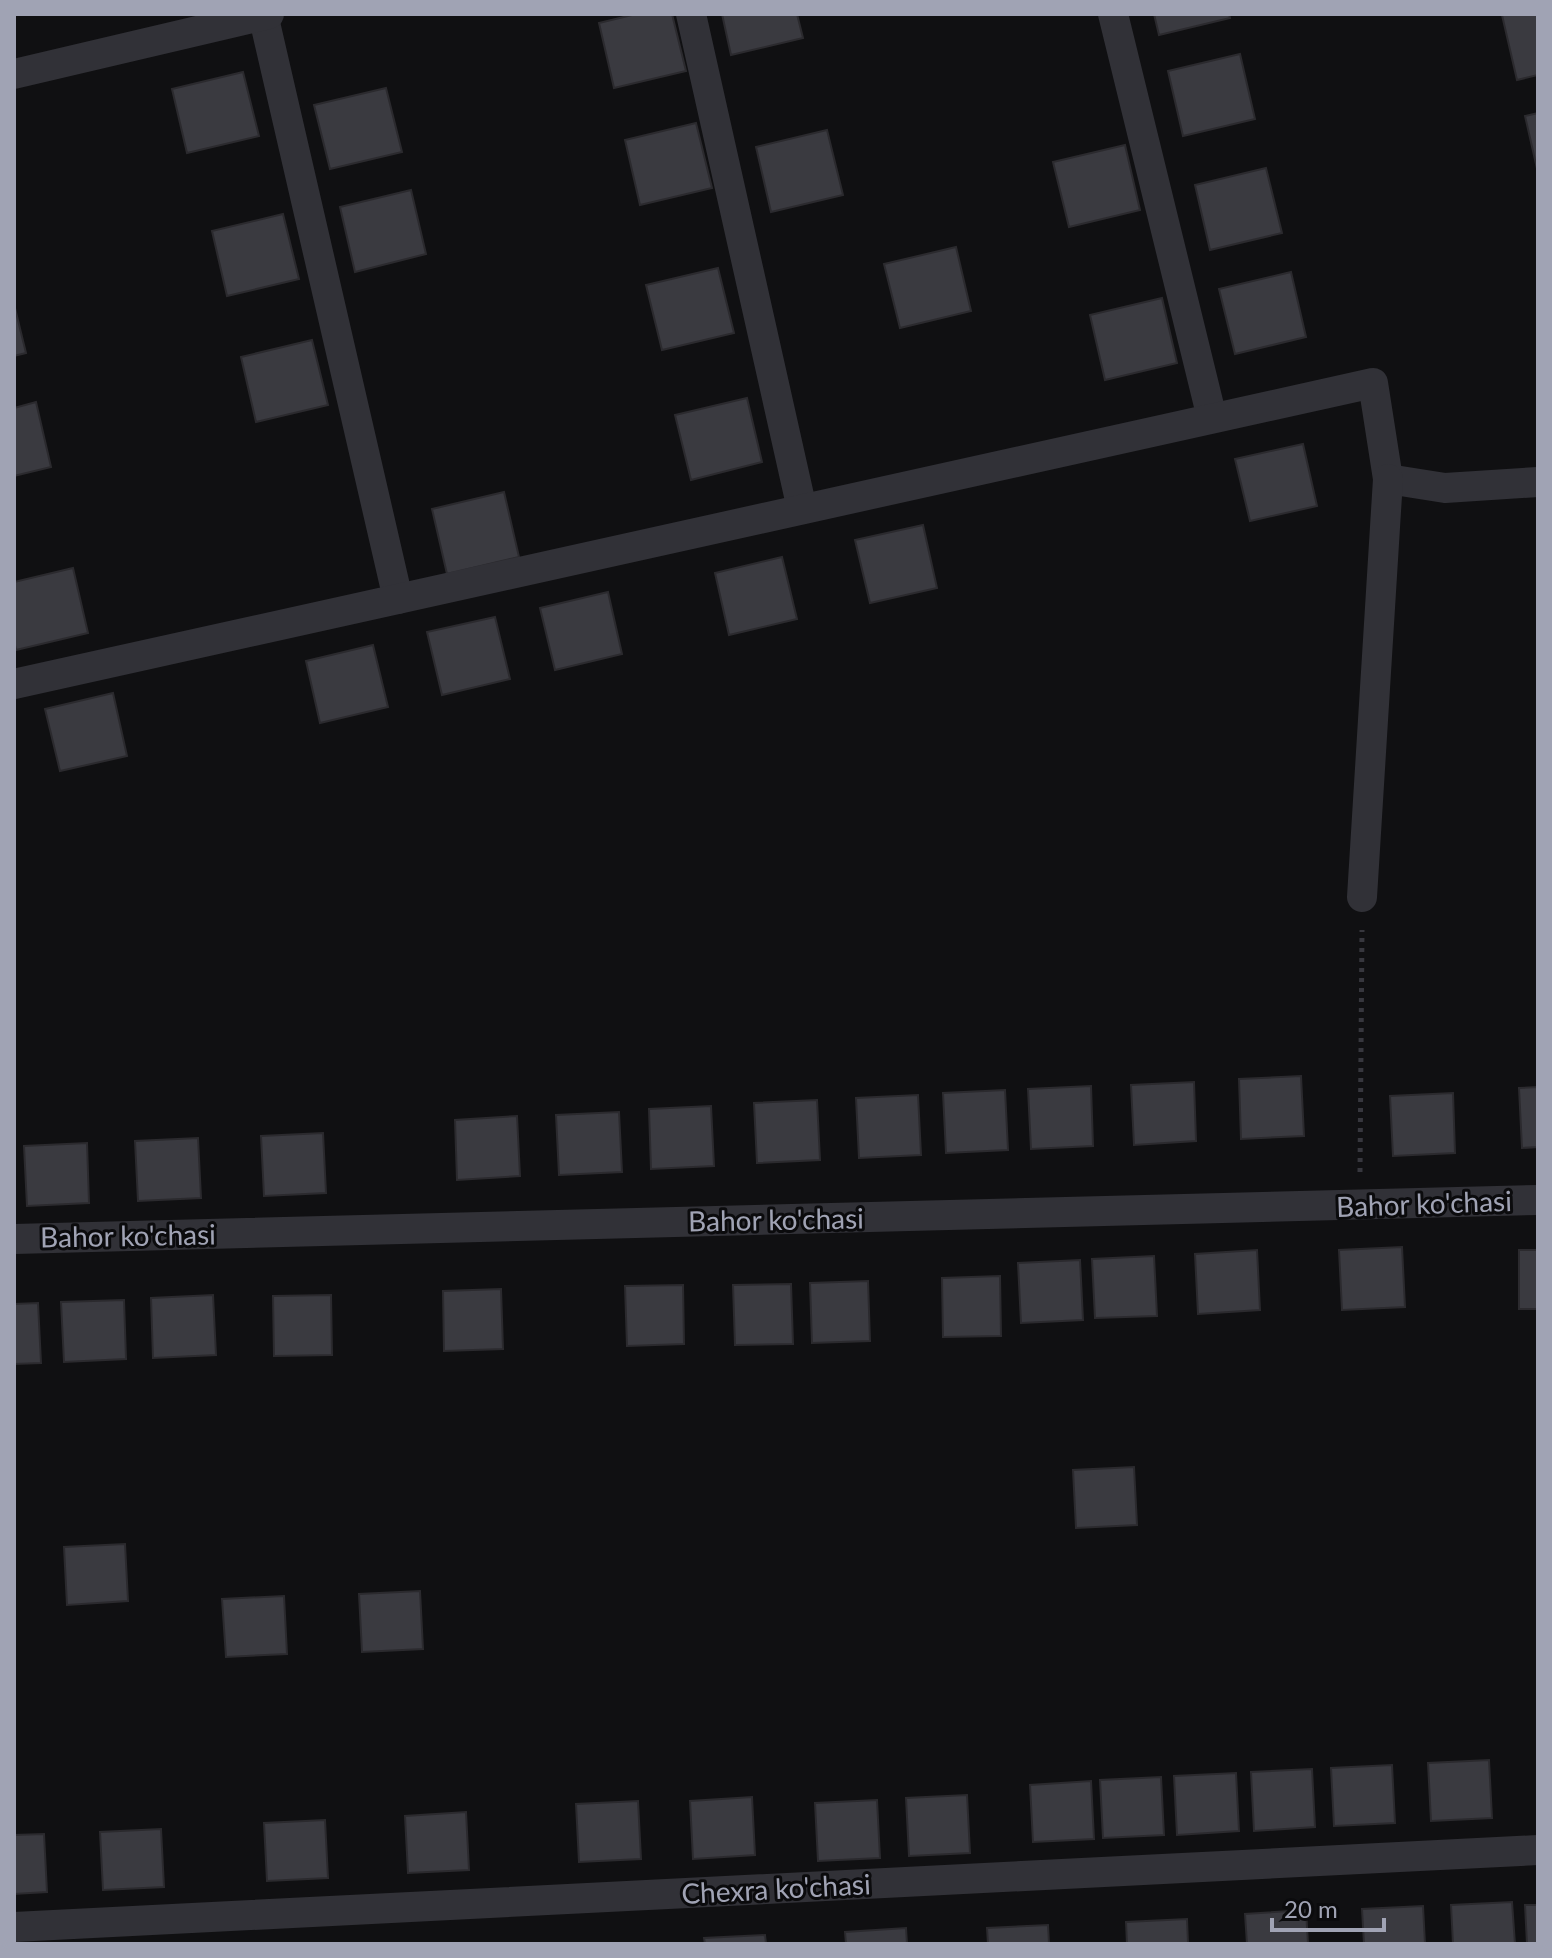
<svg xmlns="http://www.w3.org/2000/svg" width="1552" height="1958" font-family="Lato,sans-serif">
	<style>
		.building { fill: #3a3a40; stroke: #2b2a2e; stroke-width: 2 }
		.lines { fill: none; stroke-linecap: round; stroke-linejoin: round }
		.path { stroke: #37373e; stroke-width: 5; stroke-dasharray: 4 6; stroke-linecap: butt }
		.street { stroke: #313137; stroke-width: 30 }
		.labels { text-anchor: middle; stroke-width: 6; stroke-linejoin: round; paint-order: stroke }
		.street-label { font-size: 28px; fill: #a0a3b4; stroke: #0b0b0d }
	</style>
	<rect width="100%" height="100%" fill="#101012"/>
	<!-- building -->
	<g class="building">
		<polygon points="636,14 672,14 686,71 614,88 599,23"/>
		<polygon points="722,14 797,14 803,38 731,55"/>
		<polygon points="1154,14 1229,14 1230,18 1159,35"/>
		<polygon points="1508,14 1538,14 1538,75 1517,80 1502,15"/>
		<polygon points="1240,54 1255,119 1183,136 1168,71"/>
		<polygon points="243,72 259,136 187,153 172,89"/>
		<polygon points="386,88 402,152 330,169 314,105"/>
		<polygon points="1538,113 1538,173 1525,116"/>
		<polygon points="696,123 712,188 640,205 625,140"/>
		<polygon points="827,130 843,195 771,212 756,147"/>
		<polygon points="1125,145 1140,210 1069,227 1053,162"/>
		<polygon points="1266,168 1282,233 1210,250 1195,185"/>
		<polygon points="411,190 426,254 355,272 340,207"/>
		<polygon points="283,214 299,279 227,296 212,231"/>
		<polygon points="956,247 971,311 900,328 884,264"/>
		<polygon points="718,268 734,333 662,350 646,285"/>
		<polygon points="1291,272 1306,337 1235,354 1219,289"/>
		<polygon points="1162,298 1177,363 1105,380 1090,315"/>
		<polygon points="14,304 26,353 14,356"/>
		<polygon points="312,340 328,405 256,422 241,357"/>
		<polygon points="747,398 762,462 691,480 675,415"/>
		<polygon points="36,402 51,467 14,476 14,408"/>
		<polygon points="1303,444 1317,506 1250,521 1235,459"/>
		<polygon points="504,492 519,557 447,574 432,509"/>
		<polygon points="923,525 937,588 870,603 855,540"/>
		<polygon points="782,557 797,619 729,635 715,573"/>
		<polygon points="73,568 88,633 16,650 14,641 14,582"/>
		<polygon points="608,592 622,654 555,670 540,608"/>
		<polygon points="495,617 510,679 442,695 427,632"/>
		<polygon points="373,645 388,707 320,723 306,661"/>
		<polygon points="113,693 127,756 60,771 45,709"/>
		<polygon points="1301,1076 1304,1136 1241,1139 1239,1079"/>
		<polygon points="1194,1082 1196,1141 1134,1145 1131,1085"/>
		<polygon points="1091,1086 1093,1146 1031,1149 1028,1089"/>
		<polygon points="1538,1087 1538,1147 1522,1148 1519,1088"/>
		<polygon points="1005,1090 1008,1150 946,1153 943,1093"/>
		<polygon points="1453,1093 1455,1153 1393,1156 1390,1096"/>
		<polygon points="918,1095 921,1155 859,1158 856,1098"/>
		<polygon points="817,1100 820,1160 757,1163 754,1103"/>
		<polygon points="711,1106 714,1166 651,1169 649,1109"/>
		<polygon points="619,1112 622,1172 559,1175 556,1115"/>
		<polygon points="517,1116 520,1176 457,1180 455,1120"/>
		<polygon points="323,1133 326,1193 264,1196 261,1136"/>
		<polygon points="198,1138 201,1198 138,1201 135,1141"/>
		<polygon points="87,1143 89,1203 27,1206 24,1146"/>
		<polygon points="1402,1247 1405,1307 1342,1310 1339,1250"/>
		<polygon points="1257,1250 1260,1310 1198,1314 1195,1254"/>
		<rect x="1519" y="1250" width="19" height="59"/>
		<polygon points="1154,1256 1157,1316 1095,1318 1092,1259"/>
		<polygon points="1080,1260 1083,1320 1021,1323 1018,1263"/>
		<polygon points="1000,1276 1001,1336 943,1337 942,1278"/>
		<polygon points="868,1281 870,1341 812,1343 810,1283"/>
		<polygon points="791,1284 793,1344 735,1345 733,1285"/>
		<polygon points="683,1285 684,1344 627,1346 625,1286"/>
		<polygon points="501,1289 503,1349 444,1351 443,1291"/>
		<polygon points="213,1295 216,1355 153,1358 151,1298"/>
		<polygon points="331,1295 332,1355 274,1356 273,1296"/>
		<polygon points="124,1300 126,1359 64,1362 61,1302"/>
		<polygon points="38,1303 41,1363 14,1364 14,1304"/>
		<polygon points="1134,1467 1137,1525 1076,1528 1073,1470"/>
		<polygon points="125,1544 128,1601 67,1605 64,1547"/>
		<polygon points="420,1591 423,1649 362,1652 359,1594"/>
		<polygon points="284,1596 287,1654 226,1657 222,1599"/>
		<polygon points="1489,1760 1492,1818 1431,1821 1428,1763"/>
		<polygon points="1392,1765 1395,1823 1334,1826 1331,1768"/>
		<polygon points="1312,1769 1315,1827 1254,1831 1251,1772"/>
		<polygon points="1236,1773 1239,1831 1177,1835 1174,1776"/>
		<polygon points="1161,1777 1164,1835 1103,1838 1100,1780"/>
		<polygon points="1091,1781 1094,1839 1033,1842 1030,1785"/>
		<polygon points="967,1795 970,1853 909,1856 906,1798"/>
		<polygon points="752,1797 755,1855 693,1859 690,1801"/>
		<polygon points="877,1800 880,1858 818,1861 815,1803"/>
		<polygon points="638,1801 641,1859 579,1862 576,1804"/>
		<polygon points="466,1812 469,1870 408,1873 405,1816"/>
		<polygon points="325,1820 328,1878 267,1881 264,1823"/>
		<polygon points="161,1829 164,1887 103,1890 100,1832"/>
		<polygon points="44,1834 47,1892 14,1894 14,1835"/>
		<polygon points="1512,1902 1515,1944 1453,1944 1451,1905"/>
		<polygon points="1525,1905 1538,1905 1538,1944 1527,1944"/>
		<polygon points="1423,1906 1425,1944 1364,1944 1362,1909"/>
		<polygon points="1306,1910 1308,1944 1247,1944 1245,1914"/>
		<polygon points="1187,1919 1188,1944 1127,1944 1126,1922"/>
		<polygon points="1048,1925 1049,1944 988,1944 987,1928"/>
		<polygon points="906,1928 907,1944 846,1944 845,1932"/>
		<polygon points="765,1935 766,1944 705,1944 704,1938"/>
	</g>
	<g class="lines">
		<!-- path -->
		<polyline class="path" points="1360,1172 1362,930"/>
		<!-- street -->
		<g class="street">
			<polyline points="263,14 398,599"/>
			<polyline points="691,14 802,509"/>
			<polyline points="1113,14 1212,418"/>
			<polyline points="14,74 269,14"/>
			<polyline points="14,684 1373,383 1388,479 1445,488 1538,482"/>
			<polyline points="1362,897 1388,479"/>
			<polyline points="14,1239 1538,1200"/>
			<polyline points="14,1927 1538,1850"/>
		</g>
	</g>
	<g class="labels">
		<!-- street labels -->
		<g class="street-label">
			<text transform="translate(1424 1204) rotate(-2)" y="10">Bahor ko'chasi</text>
			<text transform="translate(776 1220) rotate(-1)" y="10">Bahor ko'chasi</text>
			<text transform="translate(128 1236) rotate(-1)" y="10">Bahor ko'chasi</text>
			<text transform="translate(776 1889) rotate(-3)" y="10">Chexra ko'chasi</text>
		</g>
	</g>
	<!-- border -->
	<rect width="1552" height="1958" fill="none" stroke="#a0a3b4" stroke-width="32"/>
	<!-- scale -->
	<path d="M1272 1918v12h112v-12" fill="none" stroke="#a0a3b4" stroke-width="4"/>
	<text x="1284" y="1918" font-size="24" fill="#a0a3b4" stroke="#0b0b0d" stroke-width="6" paint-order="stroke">20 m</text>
</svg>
